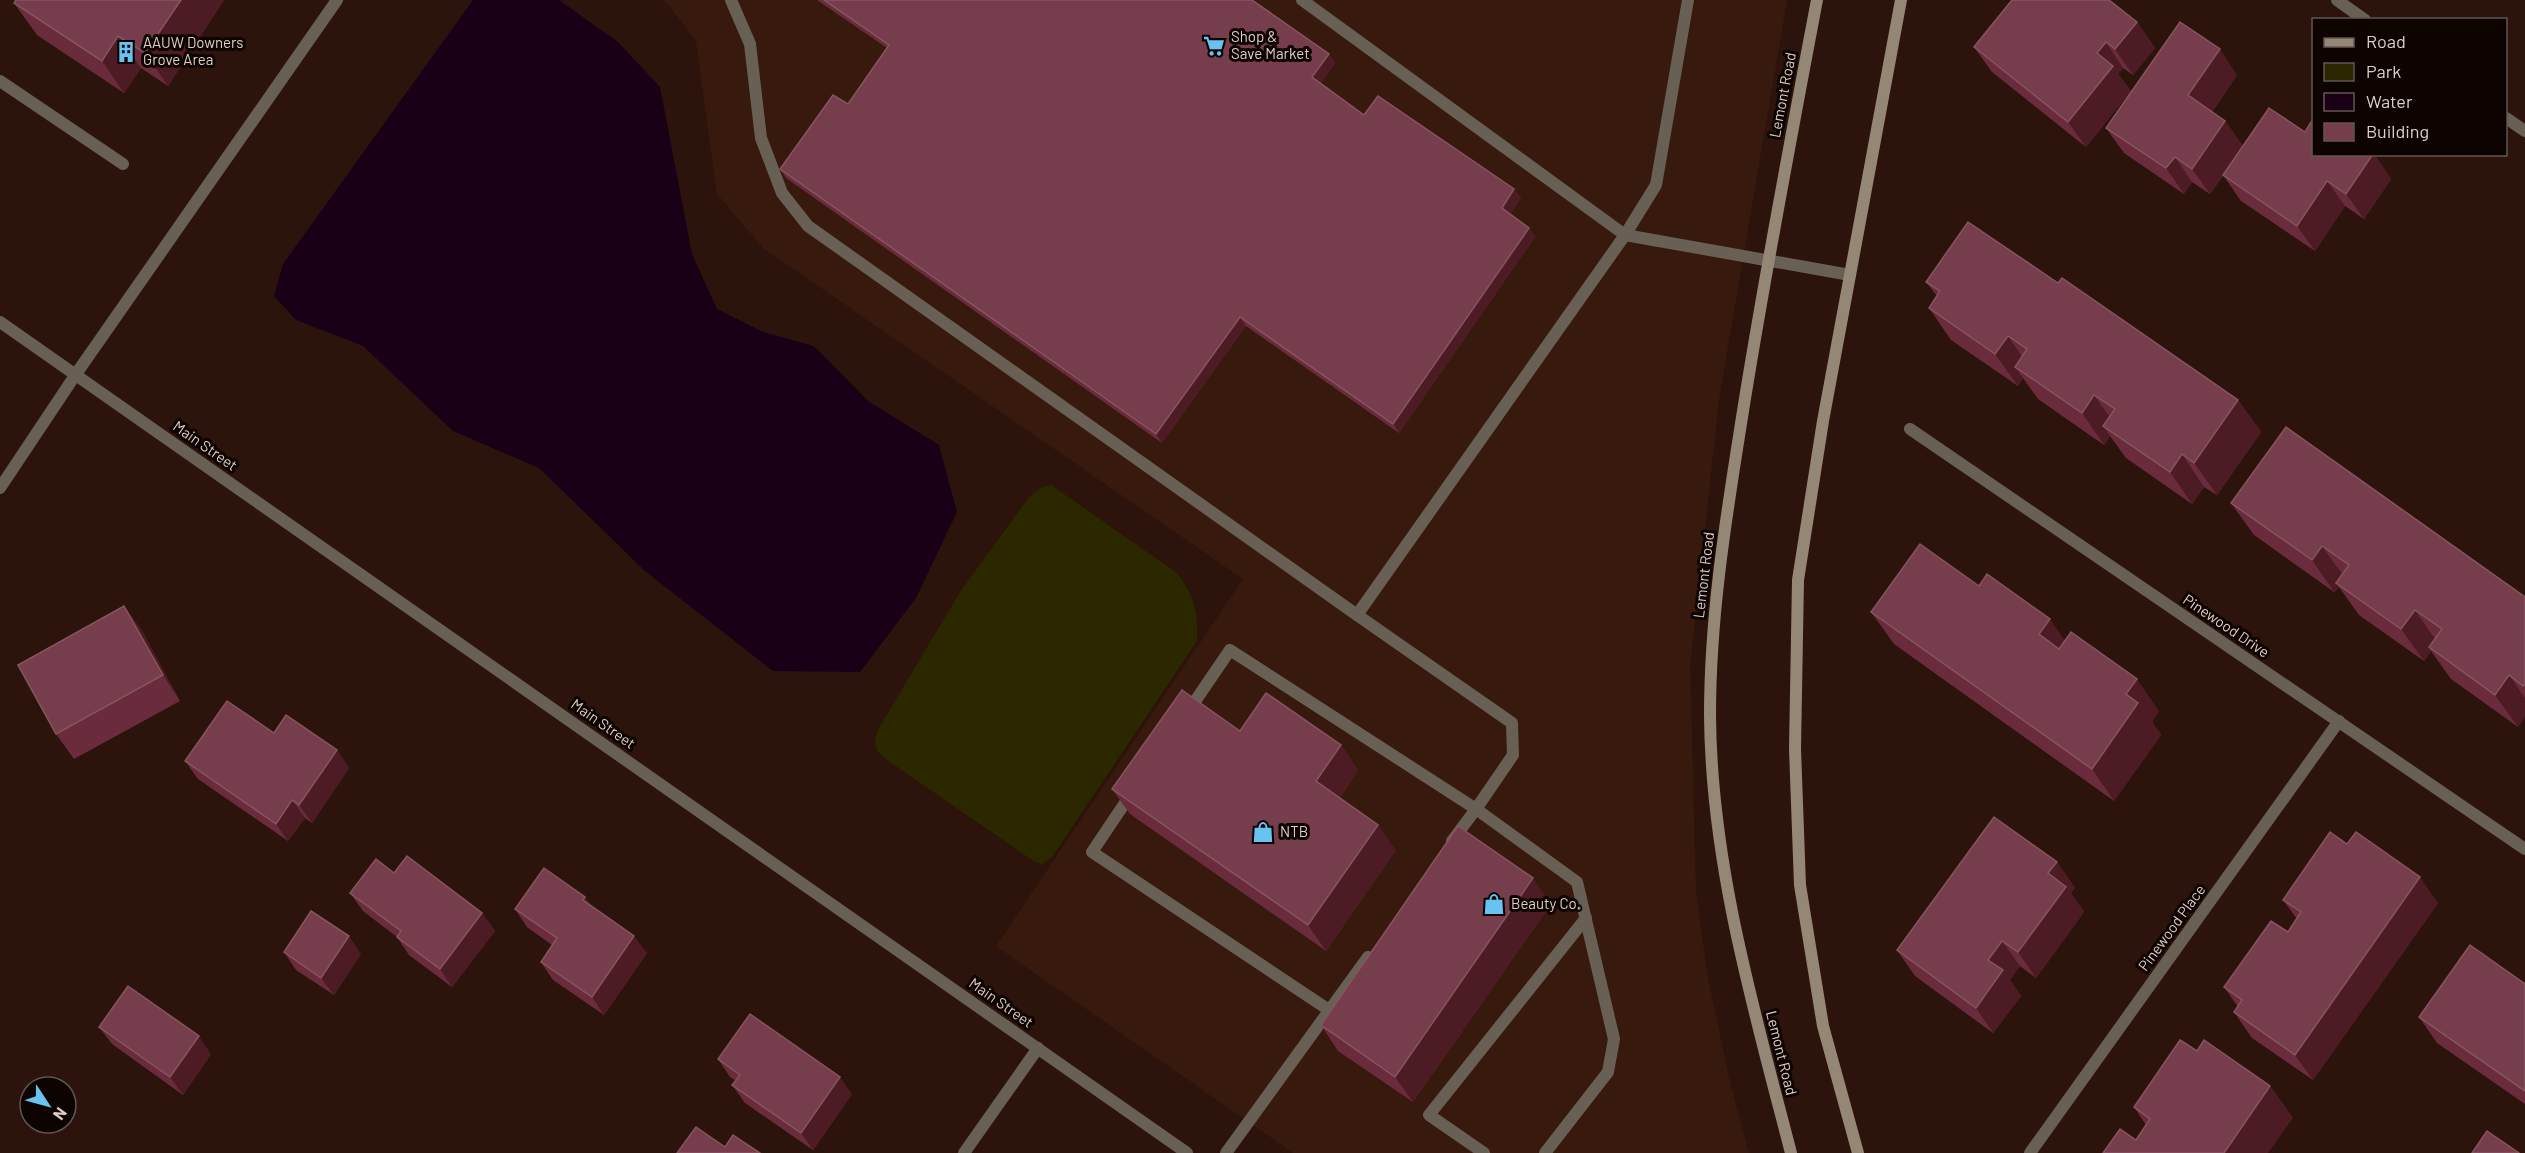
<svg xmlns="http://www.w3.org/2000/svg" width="2525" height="1153" font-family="Barlow,sans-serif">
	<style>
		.built { fill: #38190e }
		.green { fill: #2b2800 }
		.water { fill: #190017 }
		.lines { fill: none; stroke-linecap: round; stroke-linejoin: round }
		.lane { stroke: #686055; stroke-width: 12 }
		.street { stroke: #686055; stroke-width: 12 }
		.secondary { stroke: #948776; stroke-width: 12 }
		.wall { fill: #6a2c3d }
		.shaded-wall { fill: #4c1b23 }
		.building { fill: #763e4c; stroke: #875460; stroke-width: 1.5 }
		.labels { text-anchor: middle; stroke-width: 6; stroke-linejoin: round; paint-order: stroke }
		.poi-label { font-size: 15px; fill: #dfcec8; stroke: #0d0402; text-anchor: start }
		.street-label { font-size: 15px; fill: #dfcec8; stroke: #0d0402 }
	</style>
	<rect width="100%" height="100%" fill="#2c140c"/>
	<!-- built -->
	<polygon class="built" points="663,0 1787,0 1719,399 1690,667 1696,892 1708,979 1731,1086 1749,1153 1293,1153 996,946 1243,579 763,248 717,194 696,41 668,4"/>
	<!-- green -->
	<path class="green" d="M1051,485L1177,573C1195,598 1198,610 1197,641L1052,857L1042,864L1035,862L887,760C873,749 873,744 879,728L960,592L1030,496L1042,487Z"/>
	<!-- water -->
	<polygon class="water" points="473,0 559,0 618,42 660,87 692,254 717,309 763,332 814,346 868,401 939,445 957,512 916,598 860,672 773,671 645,571 539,468 453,431 363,346 296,320 274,296 283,264"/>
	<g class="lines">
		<!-- lane -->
		<g class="lane">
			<polyline points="731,0 750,44 761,138 782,193 808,226 1357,615 1625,235 1656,185 1688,0"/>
			<polyline points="1302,0 1625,235 1850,275"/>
			<polyline points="0,81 123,164"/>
			<polyline points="76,374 337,0"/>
			<polyline points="1187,713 1230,650 1476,809 1513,755 1512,723 1357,615"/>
			<polyline points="1133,791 1092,852 1329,1010"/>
			<polyline points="1452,841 1476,809 1577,882 1614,1039 1608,1072 1545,1153"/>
			<polyline points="1226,1153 1368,957"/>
			<polyline points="1484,1153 1429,1115 1586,918"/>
		</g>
		<!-- street -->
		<g class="street">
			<polyline points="2337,0 2365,20"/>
			<polyline points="2506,118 2525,131"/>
			<polyline points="0,322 1187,1153"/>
			<polyline points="1910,429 2525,849"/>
			<polyline points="0,488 76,374"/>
			<polyline points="964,1153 1038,1048"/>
			<polyline points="2030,1153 2339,721"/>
		</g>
		<!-- secondary -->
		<g class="secondary">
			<path d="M1791,1153C1754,1010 1711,864 1710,715C1710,612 1727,512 1743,411C1765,273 1791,137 1817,0"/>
			<polyline points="1858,1153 1823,1026 1800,885 1795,749 1798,580 1823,421 1901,0"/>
		</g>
	</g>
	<!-- wall -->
	<g class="wall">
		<polygon points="224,0 168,86 141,68 124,93 37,35 14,3"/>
		<polygon points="817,0 1252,0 1329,54 1335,63 1321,83 1364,115 1514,189 1521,198 1510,215 1529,228 1535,237 1399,433 1246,326 1162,443 786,178 780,169 848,104 887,48"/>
		<polygon points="2137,22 2155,48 2133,75 2123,68 2118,74 2131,91 2086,147 1992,72 1974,47"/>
		<polygon points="2237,75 2212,112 2225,121 2243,146 2313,154 2374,154 2391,179 2364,219 2345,206 2315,251 2241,201 2223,175 2225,173 2210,194 2192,182 2184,194 2124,153 2106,128"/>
		<polygon points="1926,282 2058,283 2238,400 2261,432 2217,495 2204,487 2192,504 2126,458 2110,436 2104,445 2038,399 2023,378 2018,386 1951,340 1929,308 1937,296"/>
		<polygon points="2231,503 2525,597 2525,716 2518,727 2451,679 2431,651 2424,661 2359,615 2339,587 2334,592 2254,535"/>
		<polygon points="1979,586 2065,640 2159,711 2152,722 2161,735 2114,801 1894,644 1871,612"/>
		<polygon points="124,606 142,631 180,701 74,759 56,734"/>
		<polygon points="1240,731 1341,745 1358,770 1340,798 1396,850 1326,951 1130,814 1112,789"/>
		<polygon points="274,733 337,750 349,768 312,823 305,818 288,841 198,779 185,761"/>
		<polygon points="2057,862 2075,888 2071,893 2084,912 2036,978 2020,966 2010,980 2021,996 1993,1033 1915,976 1897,950"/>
		<polygon points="394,873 482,913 495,931 452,987 409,955 397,937 363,911 350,893"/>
		<polygon points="2283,900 2438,903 2313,1080 2252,1038 2234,1012 2238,1007 2224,987 2288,932 2297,919"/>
		<polygon points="1551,904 1413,1102 1338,1051 1321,1025"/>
		<polygon points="592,906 647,953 604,1015 553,980 541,962 552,945 527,927 515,909"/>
		<polygon points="284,952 361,954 334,995 296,970"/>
		<polygon points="2525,984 2525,1104 2437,1043 2419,1017"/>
		<polygon points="99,1027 211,1054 183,1095 112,1044"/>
		<polygon points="2197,1051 2270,1086 2293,1118 2103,1153 2136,1140 2146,1125 2134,1107"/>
		<polygon points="718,1059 852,1094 813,1150 745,1103 732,1085 736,1081 730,1077"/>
	</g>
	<!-- shaded-wall -->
	<g class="shaded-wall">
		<polygon points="181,0 224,0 168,86 145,53"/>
		<polygon points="2137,22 2155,48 2133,75 2115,49"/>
		<polygon points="118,36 141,68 124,93 102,61"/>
		<polygon points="2106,42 2123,68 2118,74 2131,91 2086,147 2068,122 2097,53"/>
		<polygon points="2220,49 2237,75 2206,120 2188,95"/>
		<polygon points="1329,54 1335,63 1319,86 1312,77"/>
		<polygon points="2225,121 2243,146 2210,194 2192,169"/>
		<polygon points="2373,154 2374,154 2391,179 2364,219 2346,194"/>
		<polygon points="2175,157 2192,182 2184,194 2166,168"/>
		<polygon points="2327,181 2345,206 2315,251 2297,226"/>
		<polygon points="1514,189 1521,198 1508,218 1502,208"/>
		<polygon points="1529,228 1535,237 1399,433 1393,424"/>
		<polygon points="1240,317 1246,326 1162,443 1156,434"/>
		<polygon points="2008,336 2030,368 2015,367 2023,378 2018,386 1995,354"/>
		<polygon points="2094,395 2117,427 2103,426 2110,436 2104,445 2082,413"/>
		<polygon points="2238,400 2261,432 2217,495 2194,463"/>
		<polygon points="2182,454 2204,487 2192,504 2170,472"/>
		<polygon points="2322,546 2345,578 2336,583 2339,587 2334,592 2312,560"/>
		<polygon points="124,606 142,631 180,701 163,675"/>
		<polygon points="2415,610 2437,642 2429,647 2431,651 2424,661 2401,629"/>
		<polygon points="2050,619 2072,651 2061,666 2039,634"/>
		<polygon points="2509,675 2525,698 2525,716 2518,727 2495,695"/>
		<polygon points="2137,679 2159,711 2152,722 2161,735 2114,801 2092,769 2126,694"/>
		<polygon points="1341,745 1358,770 1334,807 1316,781"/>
		<polygon points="337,750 349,768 312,823 299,805"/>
		<polygon points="292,800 305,818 288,841 276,824"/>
		<polygon points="1378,825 1396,850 1326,951 1308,925"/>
		<polygon points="2057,862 2075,888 2071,893 2084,912 2036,978 2018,952 2048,873"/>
		<polygon points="2420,877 2438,903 2313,1080 2295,1055"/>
		<polygon points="1533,878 1551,904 1413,1102 1395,1077"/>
		<polygon points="585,897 598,914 583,900"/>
		<polygon points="482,913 495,931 452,987 440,969"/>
		<polygon points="349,936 361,954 334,995 321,978"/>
		<polygon points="634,936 647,953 604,1015 592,997"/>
		<polygon points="2002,941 2020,966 2010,980 2021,996 1993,1033 1976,1008 1988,960"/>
		<polygon points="199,1036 211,1054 183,1095 170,1077"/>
		<polygon points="840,1077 852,1094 813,1150 801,1133"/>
		<polygon points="2270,1086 2293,1118 2268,1153 2224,1153"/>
	</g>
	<!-- building -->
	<g class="building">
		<polygon points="16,0 181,0 145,53 118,36 102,61 14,3"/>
		<polygon points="824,0 1252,0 1329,54 1312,77 1364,115 1378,96 1514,189 1502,208 1529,228 1393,424 1240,317 1156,434 780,169 833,95 848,104 889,45"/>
		<polygon points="2012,0 2109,0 2137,22 2115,49 2106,42 2097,53 2113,66 2068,122 1974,47"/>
		<polygon points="2180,22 2220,49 2188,95 2225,121 2192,169 2175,157 2166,168 2106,128"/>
		<polygon points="2269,108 2305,132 2313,119 2313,154 2373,154 2346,194 2327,181 2297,226 2223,175"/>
		<polygon points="1968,222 2058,283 2062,278 2238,400 2194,463 2182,454 2170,472 2103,426 2115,409 2094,395 2082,413 2015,367 2027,349 2008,336 1995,354 1929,308 1940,291 1926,282"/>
		<polygon points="2286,427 2525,597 2525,684 2523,686 2509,675 2495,695 2429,647 2442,629 2415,610 2401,629 2336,583 2349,565 2322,546 2312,560 2231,503"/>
		<polygon points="1920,544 1979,586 1987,574 2050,619 2039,634 2059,649 2071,632 2137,679 2126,694 2138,703 2092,769 1871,612"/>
		<polygon points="124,606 163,675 56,734 18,665"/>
		<polygon points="1182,690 1240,731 1266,693 1341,745 1316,781 1378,825 1308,925 1112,789"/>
		<polygon points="227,701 274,733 286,715 337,750 299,805 292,800 276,824 185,761"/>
		<polygon points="1994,817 2057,862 2048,873 2066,887 2018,952 2002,941 1988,960 2003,970 1976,1008 1897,950"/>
		<polygon points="1458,826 1533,878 1395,1077 1321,1025"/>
		<polygon points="2330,832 2347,844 2356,832 2420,877 2295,1055 2234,1012 2242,1000 2224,987 2271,921 2288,932 2301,912 2283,900"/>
		<polygon points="407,856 482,913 440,969 397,937 401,931 350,893 376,859 394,873"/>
		<polygon points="544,868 585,897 583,900 634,936 592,997 541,962 557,938 515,909"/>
		<polygon points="311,911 349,936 321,978 284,952"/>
		<polygon points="2470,945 2525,984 2525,1091 2419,1017"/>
		<polygon points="128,986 199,1036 170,1077 99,1027"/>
		<polygon points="750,1014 840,1077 801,1133 732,1085 740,1075 718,1059"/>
		<polygon points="2180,1040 2197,1051 2204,1040 2270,1086 2224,1153 2103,1153 2120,1129 2136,1140 2150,1119 2134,1107"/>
		<polygon points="696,1127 725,1147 733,1135 760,1153 677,1153"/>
		<polygon points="2487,1131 2519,1153 2472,1153"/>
	</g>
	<!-- icons -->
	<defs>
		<symbol id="supermarket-bare" viewBox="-9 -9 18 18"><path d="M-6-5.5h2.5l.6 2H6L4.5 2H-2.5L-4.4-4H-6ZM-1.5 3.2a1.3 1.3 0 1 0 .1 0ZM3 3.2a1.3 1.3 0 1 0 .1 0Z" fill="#69c3f1" stroke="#0d0402" stroke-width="2.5" paint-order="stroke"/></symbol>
		<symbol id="building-bare" viewBox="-9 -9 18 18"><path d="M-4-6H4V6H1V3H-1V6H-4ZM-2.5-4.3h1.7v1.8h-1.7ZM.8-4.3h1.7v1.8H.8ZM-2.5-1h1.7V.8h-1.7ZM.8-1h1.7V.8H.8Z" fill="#69c3f1" stroke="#0d0402" stroke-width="2.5" paint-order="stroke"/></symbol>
		<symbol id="shop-bare" viewBox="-9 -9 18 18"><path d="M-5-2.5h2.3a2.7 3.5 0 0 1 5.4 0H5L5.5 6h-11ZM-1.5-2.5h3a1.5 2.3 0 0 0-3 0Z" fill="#69c3f1" stroke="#0d0402" stroke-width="2.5" paint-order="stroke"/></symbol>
	</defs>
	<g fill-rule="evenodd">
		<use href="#supermarket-bare" x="1199" y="31" width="30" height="30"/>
		<use href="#building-bare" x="111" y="37" width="30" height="30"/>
		<use href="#shop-bare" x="1248" y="817" width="30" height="30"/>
		<use href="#shop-bare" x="1479" y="889" width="30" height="30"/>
	</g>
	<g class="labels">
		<!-- poi labels -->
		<g class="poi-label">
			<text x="1231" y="42">Shop &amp;<tspan x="1231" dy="17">Save Market</tspan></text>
			<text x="143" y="48">AAUW Downers<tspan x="143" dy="17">Grove Area</tspan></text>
			<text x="1280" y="837">NTB</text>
			<text x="1511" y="909">Beauty Co.</text>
		</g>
		<!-- street labels -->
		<g class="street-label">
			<text transform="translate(1783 95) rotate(-79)" y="5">Lemont Road</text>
			<text transform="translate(205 446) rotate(35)" y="5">Main Street</text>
			<text transform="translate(1704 575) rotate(-83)" y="5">Lemont Road</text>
			<text transform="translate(2226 626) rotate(34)" y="5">Pinewood Drive</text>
			<text transform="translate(603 724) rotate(35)" y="5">Main Street</text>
			<text transform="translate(2172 928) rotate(-54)" y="5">Pinewood Place</text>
			<text transform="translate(1001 1003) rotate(35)" y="5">Main Street</text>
			<text transform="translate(1781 1053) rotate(76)" y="5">Lemont Road</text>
		</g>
	</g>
	<!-- legend -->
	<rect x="2312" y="18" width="195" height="138" fill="#0d0402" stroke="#615551" stroke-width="1.5"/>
	<rect x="2324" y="38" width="30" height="9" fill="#948776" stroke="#615551" stroke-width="1.5"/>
	<text x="2366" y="48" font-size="18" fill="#dfcec8">Road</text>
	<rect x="2324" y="63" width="30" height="18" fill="#2b2800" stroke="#615551" stroke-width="1.5"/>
	<text x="2366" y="78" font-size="18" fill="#dfcec8">Park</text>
	<rect x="2324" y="93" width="30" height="18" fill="#190017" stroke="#615551" stroke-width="1.5"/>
	<text x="2366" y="108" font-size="18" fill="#dfcec8">Water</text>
	<rect x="2324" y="123" width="30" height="18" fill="#763e4c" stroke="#615551" stroke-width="1.5"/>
	<text x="2366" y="138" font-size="18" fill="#dfcec8">Building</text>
	<!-- north arrow -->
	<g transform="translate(48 1105) rotate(126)"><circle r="28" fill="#0d0402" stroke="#615551" stroke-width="1.5"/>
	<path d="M0-4.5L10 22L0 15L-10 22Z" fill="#69c3f1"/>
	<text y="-9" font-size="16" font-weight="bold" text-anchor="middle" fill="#dfcec8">N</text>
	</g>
</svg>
